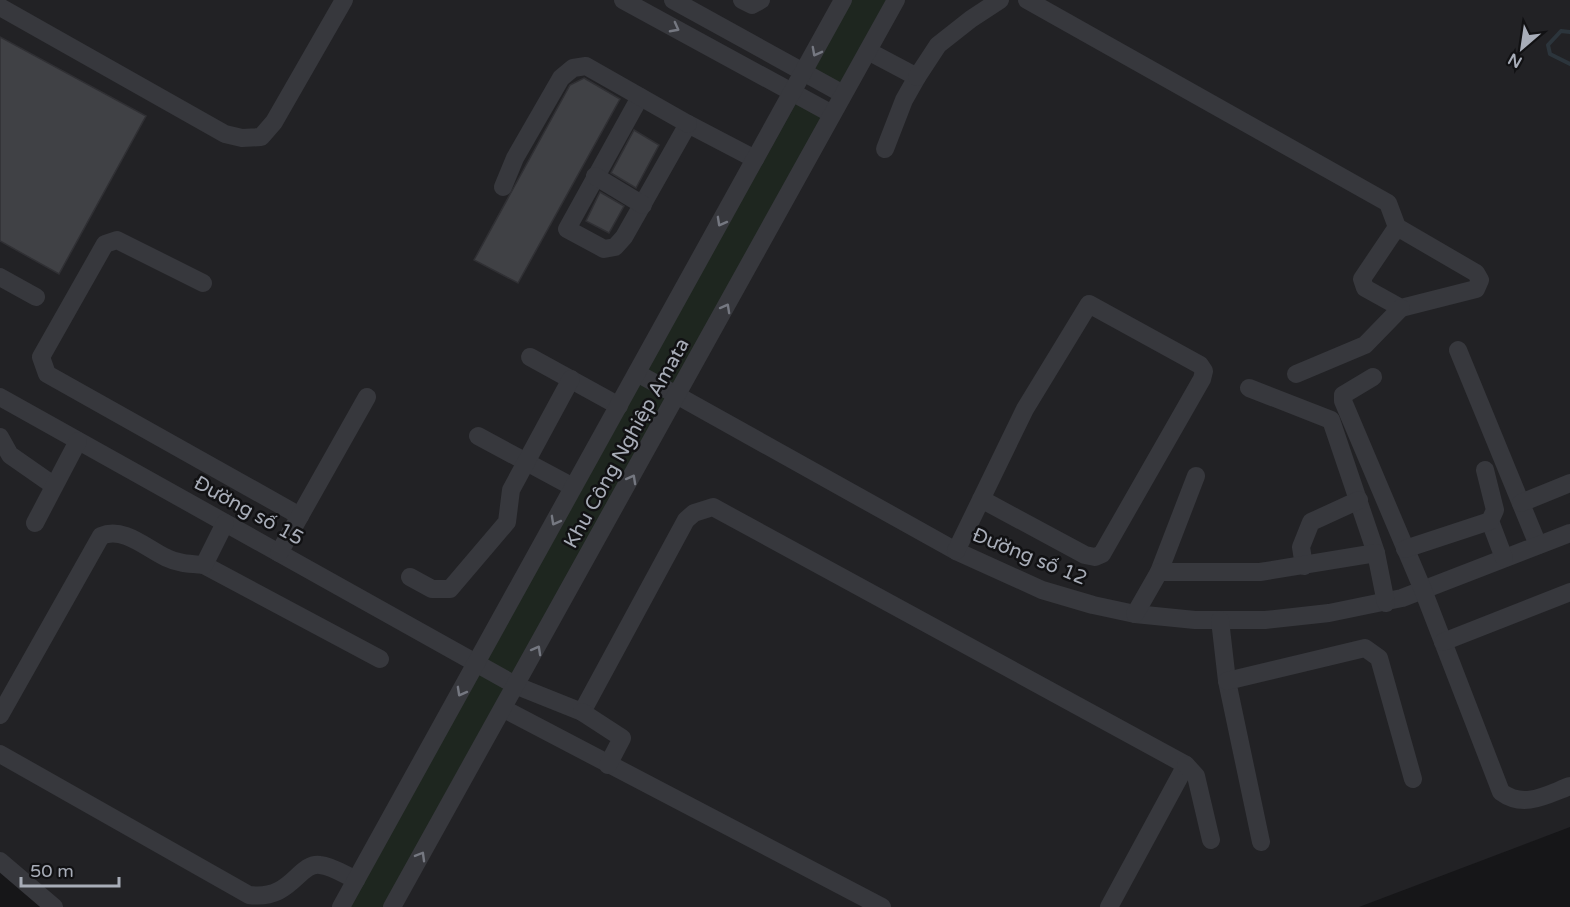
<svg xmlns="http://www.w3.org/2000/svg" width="1570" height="907" font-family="'Varela Round',sans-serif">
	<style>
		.built { fill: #222225 }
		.green { fill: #1e261f }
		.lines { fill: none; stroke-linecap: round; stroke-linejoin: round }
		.stream { stroke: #2c353c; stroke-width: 4 }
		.building { fill: #404145; stroke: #303034; stroke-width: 1.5 }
		.minor { stroke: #37383d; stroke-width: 18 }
		.oneway { stroke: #757881 }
		.labels { text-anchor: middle; stroke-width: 5; stroke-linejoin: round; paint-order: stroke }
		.street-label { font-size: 20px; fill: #a8adb8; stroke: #111113 }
	</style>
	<rect width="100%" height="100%" fill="#161618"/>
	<!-- built -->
	<polygon class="built" points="0,0 1570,0 1570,827 1359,907 58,907 0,857"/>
	<!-- green -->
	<g class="green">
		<polygon points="852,0 887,0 838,87 812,74"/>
		<polygon points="798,100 823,114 673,389 645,373"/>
		<polygon points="641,381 669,396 512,679 485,663"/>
		<polygon points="481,671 508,686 384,907 350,907"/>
	</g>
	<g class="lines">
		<!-- stream -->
		<polyline class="stream" points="1570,32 1561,31 1548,45 1550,54 1570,64"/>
	</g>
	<!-- building -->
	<g class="building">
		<polygon points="0,37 146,116 59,274 0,241"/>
		<polygon points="584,78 620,99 518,283 474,260 570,85"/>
		<polygon points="634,130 659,145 636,188 611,173"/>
		<polygon points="600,192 624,206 609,233 586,221"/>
	</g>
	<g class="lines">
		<!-- minor -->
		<g class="minor">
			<polyline points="623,0 832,114"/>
			<polyline points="673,0 843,94"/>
			<polyline points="742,0 752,5 761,0"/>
			<polyline points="1027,0 1388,203 1397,227 1476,273 1480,280 1476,289 1401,308 1365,288 1362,279 1397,227"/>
			<polyline points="0,7 225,134 242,138 261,137 274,122 344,0"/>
			<polyline points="868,51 917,77 904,100 885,149"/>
			<polyline points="917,77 938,45 971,19 1000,0"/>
			<polyline points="640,97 567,229 604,249 615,247 624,237 688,124 755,159"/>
			<polyline points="595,176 643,205"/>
			<polyline points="503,187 515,158 561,78 573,68 586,66 688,124"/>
			<polyline points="0,277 36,297"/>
			<polyline points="203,283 117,240 105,244 41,357 47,374 300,516"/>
			<polyline points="1458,350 1538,545"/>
			<polyline points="530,357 619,406"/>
			<polyline points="637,373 956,551 1042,590 1093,605 1135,614 1195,620 1265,620 1329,613 1402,598 1570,533"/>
			<polyline points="1296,374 1365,345 1401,308"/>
			<path d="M1373,377L1343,395V401L1423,590L1501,792C1524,809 1546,795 1570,786"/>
			<polyline points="1249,388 1331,420 1376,553"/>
			<polyline points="0,397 517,686 582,712 686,520 694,513 713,507 1186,765 1109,907"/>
			<polyline points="478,436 573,487"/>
			<polyline points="0,437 10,455 53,485"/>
			<polyline points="1521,503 1570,483"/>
			<polyline points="1490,521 1504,558"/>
			<polyline points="35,523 78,441"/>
			<polyline points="1405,549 1490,521 1495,510 1485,470"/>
			<polyline points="956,551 1025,409 1089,304 1200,365 1204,371 1202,379 1102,554 1095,557 1085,555 981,499"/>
			<polyline points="279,553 367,397"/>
			<polyline points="204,565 380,659"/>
			<polyline points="1304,566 1301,547 1311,522 1359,500"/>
			<polyline points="1159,572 1196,476"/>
			<polyline points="410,577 432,589 450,589 507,522 511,490 571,379"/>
			<polyline points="1135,614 1159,572 1260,572 1376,553 1386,603"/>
			<polyline points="1220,620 1227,681 1261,842"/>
			<polyline points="1443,642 1570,592"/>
			<polyline points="1227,681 1365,648 1379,658 1413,779"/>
			<polyline points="504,709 882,907"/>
			<polyline points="582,712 622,738 608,765"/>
			<path d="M0,715L101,536C124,526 147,549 167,558C179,564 191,564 204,565L225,523"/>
			<path d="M0,754L249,895C292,901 298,862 320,865C332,866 345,875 356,880"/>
			<polyline points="1186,765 1196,776 1211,840"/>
			<polyline points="0,861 54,907"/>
			<polyline points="341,907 843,0"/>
			<polyline points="392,907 896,0"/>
		</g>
	</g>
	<!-- one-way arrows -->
	<defs><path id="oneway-chevron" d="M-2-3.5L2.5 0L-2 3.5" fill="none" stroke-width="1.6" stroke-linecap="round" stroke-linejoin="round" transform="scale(1.5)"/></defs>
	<g class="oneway">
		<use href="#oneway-chevron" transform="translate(675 28) rotate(28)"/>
		<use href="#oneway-chevron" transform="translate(816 52) rotate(118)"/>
		<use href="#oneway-chevron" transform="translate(721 222) rotate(119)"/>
		<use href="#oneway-chevron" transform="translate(726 308) rotate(-61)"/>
		<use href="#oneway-chevron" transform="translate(632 479) rotate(-61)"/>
		<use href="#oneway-chevron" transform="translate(555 521) rotate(119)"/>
		<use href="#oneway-chevron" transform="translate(537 650) rotate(-61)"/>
		<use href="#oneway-chevron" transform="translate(461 692) rotate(119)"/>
		<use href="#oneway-chevron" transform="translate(421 856) rotate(-60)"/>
	</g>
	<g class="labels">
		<!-- street labels -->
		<g class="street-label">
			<text transform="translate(626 443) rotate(-61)" y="7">Khu Công Nghiệp Amata</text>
			<text transform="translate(249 510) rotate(29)" y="7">Đường số 15</text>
			<text transform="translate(1030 556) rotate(22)" y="7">Đường số 12</text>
		</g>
	</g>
	<!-- north arrow -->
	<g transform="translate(1522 48) rotate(209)" stroke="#111113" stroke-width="4.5" paint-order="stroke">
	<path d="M0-4.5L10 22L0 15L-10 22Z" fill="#a8adb8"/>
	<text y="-9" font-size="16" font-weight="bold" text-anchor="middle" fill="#a8adb8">N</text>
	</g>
	<!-- scale -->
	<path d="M21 877v9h98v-9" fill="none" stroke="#a8adb8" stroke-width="3"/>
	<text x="30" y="877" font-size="18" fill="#a8adb8" stroke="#111113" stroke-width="4.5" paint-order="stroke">50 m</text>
</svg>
